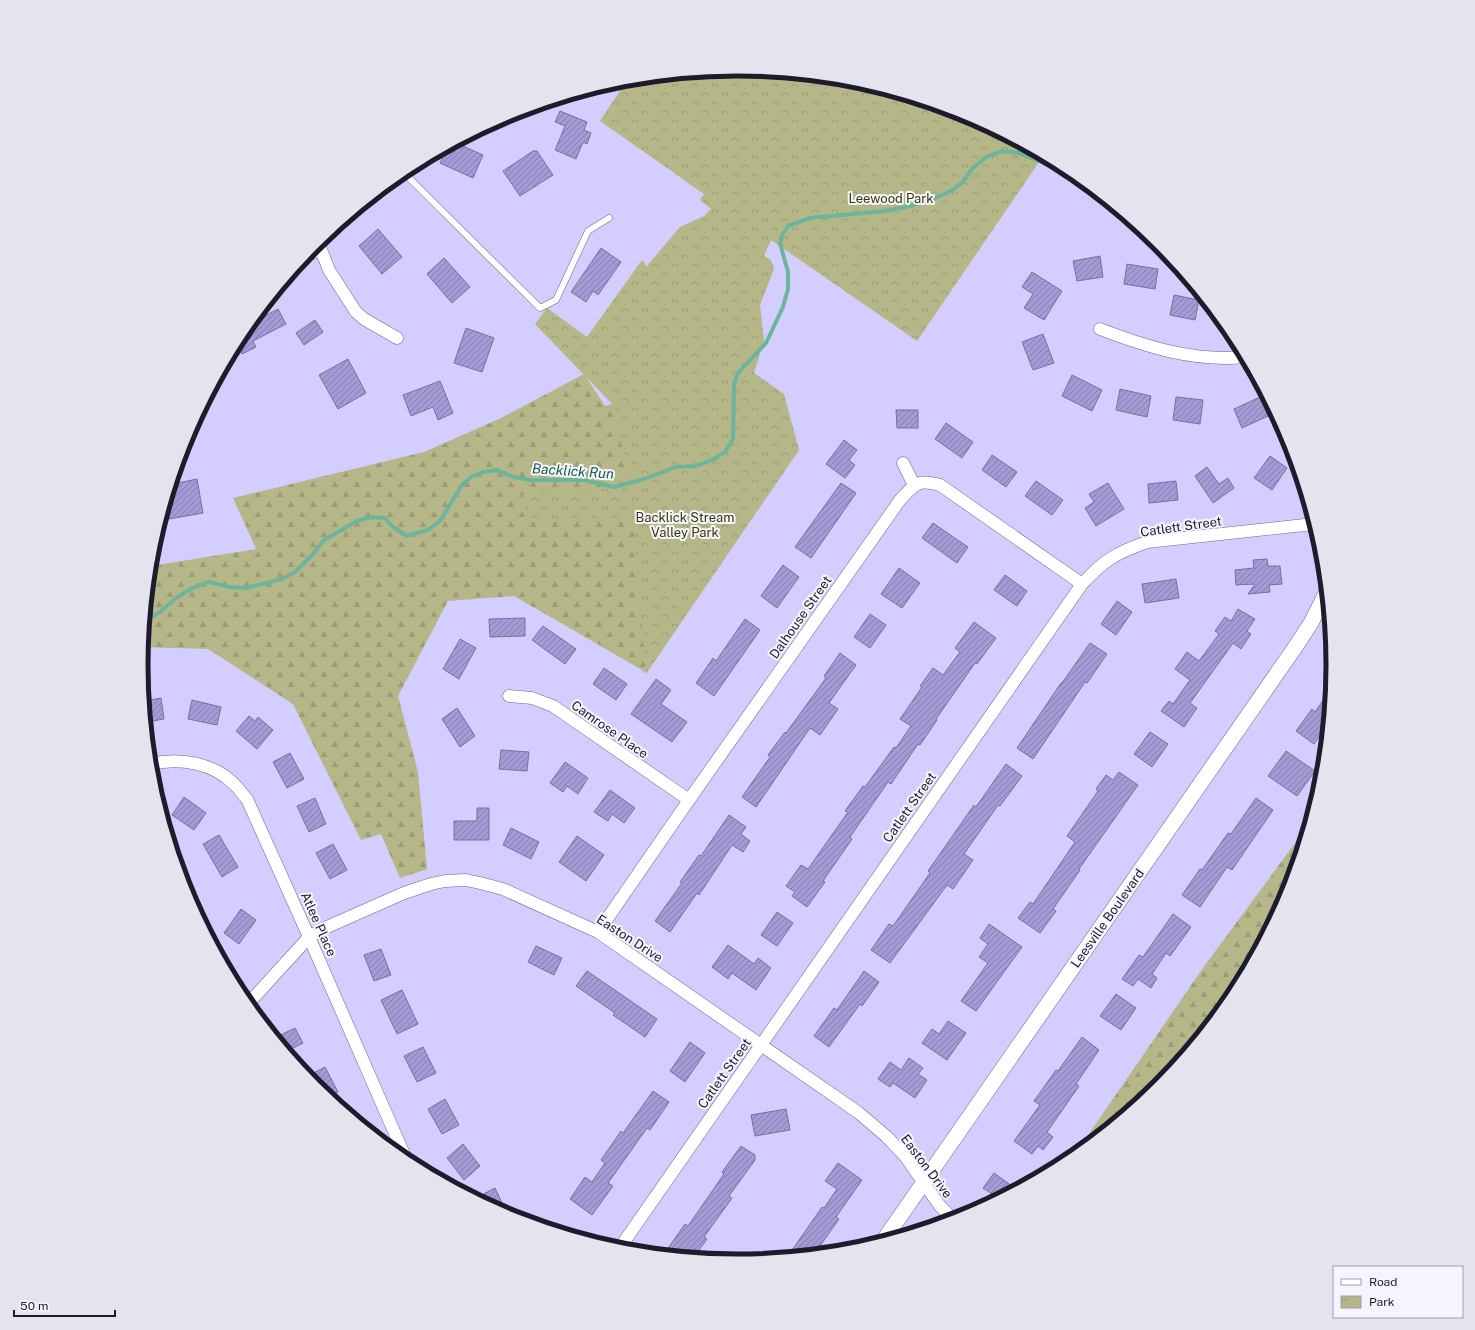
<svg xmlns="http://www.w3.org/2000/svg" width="1475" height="1330" font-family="'Public Sans',sans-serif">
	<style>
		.forest { fill: url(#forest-firs) }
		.park { fill: url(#park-crowns) }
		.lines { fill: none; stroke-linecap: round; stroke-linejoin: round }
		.stream { stroke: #6cb59c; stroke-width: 4 }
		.building { fill: url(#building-hatch); stroke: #77719d }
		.service-casing { stroke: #6b6691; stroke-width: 7 }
		.minor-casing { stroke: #6b6691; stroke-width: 13 }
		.tertiary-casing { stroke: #6b6691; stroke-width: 16 }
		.service { stroke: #fff; stroke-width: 6 }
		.minor { stroke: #fff; stroke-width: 12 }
		.tertiary { stroke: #fff; stroke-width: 15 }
		.labels { text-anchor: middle; stroke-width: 4; stroke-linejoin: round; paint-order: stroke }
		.park-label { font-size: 13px; fill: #373704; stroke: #f5f5ff }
		.street-label { font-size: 13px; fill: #1d1b2c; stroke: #f5f5ff }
		.water-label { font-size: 14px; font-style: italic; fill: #1c5846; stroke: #f5f5ff }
		.rim { fill: none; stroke: #1d1b2c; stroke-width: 5 }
	</style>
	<defs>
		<pattern id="forest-firs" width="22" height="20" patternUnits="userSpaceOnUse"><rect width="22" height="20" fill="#b5b789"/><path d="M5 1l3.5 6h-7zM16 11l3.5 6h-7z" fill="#9b9d76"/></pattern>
		<pattern id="park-crowns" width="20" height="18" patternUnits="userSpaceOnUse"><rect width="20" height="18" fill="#b5b789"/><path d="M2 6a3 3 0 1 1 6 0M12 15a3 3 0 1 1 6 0" fill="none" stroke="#9b9d76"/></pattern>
		<pattern id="building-hatch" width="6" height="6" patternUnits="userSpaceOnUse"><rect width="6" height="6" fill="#a29bd5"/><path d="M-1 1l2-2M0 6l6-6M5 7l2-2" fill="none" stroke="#837ead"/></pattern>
	</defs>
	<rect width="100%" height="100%" fill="#d3ceff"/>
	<!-- forest -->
	<g class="forest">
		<polygon points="584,374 605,406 612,404 677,472 645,672 644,673 642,670 514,596 448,601 398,696 418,772 427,869 400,878 381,834 361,840 293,704 208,649 143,647 151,566 256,549 233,498 424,452 501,418"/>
		<polygon points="1310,823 1288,893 1242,980 1206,1029 1159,1087 1073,1157 1205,965"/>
	</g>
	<!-- park -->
	<polygon class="park" points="738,69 854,81 966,114 1043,156 917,341 771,240 764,256 771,260 774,269 760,305 764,341 754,373 784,394 799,450 646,674 633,517 529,522 522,495 630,487 614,406 535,324 547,308 587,337 642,260 643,262 644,261 646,267 680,227 704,216 711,209 700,200 704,194 600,121 627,80"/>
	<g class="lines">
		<!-- stream -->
		<polyline class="stream" points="146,620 160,612 176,598 192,588 209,582 230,587 246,588 282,579 295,572 314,553 324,540 357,521 371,517 385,518 393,527 407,536 428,530 440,521 462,485 471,477 483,472 497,470 514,477 529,480 584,480 614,487 644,479 676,467 696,466 712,460 725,452 733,439 734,384 738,373 766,343 783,307 788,289 788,272 780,243 782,235 788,226 810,218 885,211 906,207 928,201 951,191 962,183 972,169 986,157 1002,151 1019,153 1061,170 1072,172"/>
	</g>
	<!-- building -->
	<g class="building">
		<polygon points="560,111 587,122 584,130 591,133 587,144 583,142 576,159 555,150 565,126 555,122"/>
		<polygon points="456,143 483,155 473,178 440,163 447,148"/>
		<polygon points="533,151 537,151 553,175 520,196 503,171"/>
		<polygon points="378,229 402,257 382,274 359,246"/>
		<polygon points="601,248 621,262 598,295 593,291 586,302 571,292"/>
		<polygon points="1100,256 1103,277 1077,281 1073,261"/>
		<polygon points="444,258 470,287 452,303 427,274"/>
		<polygon points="1127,264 1158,269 1155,289 1124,284"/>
		<polygon points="1032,272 1062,291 1044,320 1024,308 1033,294 1022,287"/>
		<polygon points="1174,295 1199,300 1195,320 1170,315"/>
		<polygon points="278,309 286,324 253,341 256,347 242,354 237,344 242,334 251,323"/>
		<polygon points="315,320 323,332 304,345 296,333"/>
		<polygon points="466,328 494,338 482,372 454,363"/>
		<polygon points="1043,334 1054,363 1033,370 1022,342"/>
		<polygon points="348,359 366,393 338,409 319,375"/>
		<polygon points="1072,375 1102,390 1092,411 1062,396"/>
		<polygon points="440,381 453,413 438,420 433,407 411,416 403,395"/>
		<polygon points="1120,389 1151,396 1147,417 1116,410"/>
		<polygon points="1176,397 1203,400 1200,424 1173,420"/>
		<polygon points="1260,397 1268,416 1242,428 1234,409"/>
		<polygon points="896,410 918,410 918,428 897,428"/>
		<polygon points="946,423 973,442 962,458 935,439"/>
		<polygon points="844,440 857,450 849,460 855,465 845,478 826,464"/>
		<polygon points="992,455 1017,472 1006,487 982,470"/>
		<polygon points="1270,456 1287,468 1272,490 1254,478"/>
		<polygon points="1207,467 1219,484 1228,478 1234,488 1213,503 1195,476"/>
		<polygon points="197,479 203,513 169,519 167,503 173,484"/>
		<polygon points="1036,481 1063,500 1052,515 1025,496"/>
		<polygon points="1176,481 1178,500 1149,503 1148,484"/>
		<polygon points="841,483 856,493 811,558 795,547"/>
		<polygon points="1108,483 1124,509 1096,526 1085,508 1094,502 1089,494"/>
		<polygon points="933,523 968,547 957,563 922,538"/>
		<polygon points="1267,559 1268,566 1280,566 1282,584 1269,585 1270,592 1248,594 1255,584 1236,585 1235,570 1254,568 1253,560"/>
		<polygon points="783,565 799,577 777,608 761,596"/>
		<polygon points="899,568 920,583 902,608 881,594"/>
		<polygon points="1005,575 1027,591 1017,606 994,590"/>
		<polygon points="1176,579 1179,598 1145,603 1142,584"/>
		<polygon points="1117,601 1132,612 1116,635 1101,624"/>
		<polygon points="1238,609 1255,619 1247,631 1251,634 1241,649 1233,643 1190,703 1197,708 1184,727 1161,711 1169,701 1173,704 1190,680 1175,669 1187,652 1199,661 1219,634 1215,631 1225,617 1231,621"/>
		<polygon points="870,614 886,625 870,648 854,637"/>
		<polygon points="525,618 525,636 490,637 489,619"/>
		<polygon points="745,619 760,630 714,696 696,683 713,658 716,661"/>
		<polygon points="974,622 996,638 977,664 975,663 936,719 937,720 920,745 918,744 891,784 888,782 850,837 852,839 823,881 825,882 807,907 792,896 795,892 786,886 801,865 808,869 848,812 845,811 863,786 865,787 894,747 896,748 911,726 900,719 922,687 920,686 933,668 943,675 960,652 955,648"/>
		<polygon points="543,626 576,649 565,664 532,640"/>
		<polygon points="460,639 476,648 459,679 443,669"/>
		<polygon points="1090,643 1107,654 1087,683 1085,682 1033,759 1017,748 1061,683 1062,683"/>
		<polygon points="840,653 856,665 829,703 838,709 820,735 810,728 756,807 742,797 770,757 768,755 785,732 786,733 826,678 824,676"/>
		<polygon points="604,668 627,684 616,700 593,684"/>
		<polygon points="656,679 671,690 661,704 687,722 672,742 631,714"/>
		<polygon points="1331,689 1328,724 1314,744 1296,731 1312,709 1315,712"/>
		<polygon points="161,698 164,719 147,722 145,701"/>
		<polygon points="192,700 221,707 217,725 188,719"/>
		<polygon points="457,708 475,736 460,747 442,719"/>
		<polygon points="249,716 255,721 258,717 273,730 257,749 236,731"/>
		<polygon points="1150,732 1168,744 1152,767 1134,754"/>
		<polygon points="501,750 529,752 527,771 499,769"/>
		<polygon points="1286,751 1315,771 1297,796 1268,776"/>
		<polygon points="290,753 304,779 287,788 273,762"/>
		<polygon points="565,762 588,778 578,794 567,786 563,792 550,783"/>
		<polygon points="1006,764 1022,776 1000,806 998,805 964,854 973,860 953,889 947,885 890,963 871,950 889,924 893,926 930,873 928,871 974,805 976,807"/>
		<polygon points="1119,772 1138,785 1079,869 1080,870 1053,909 1056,911 1040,933 1018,918 1030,902 1033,904 1075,842 1067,836 1098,791 1096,789 1106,775 1113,780"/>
		<polygon points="610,790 635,808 624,823 612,814 608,821 594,812"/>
		<polygon points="184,797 206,813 194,830 172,815"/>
		<polygon points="315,798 326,824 309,832 297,806"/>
		<polygon points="1256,798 1273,810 1232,870 1227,867 1200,907 1182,895 1200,869 1202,870 1228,833 1231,834"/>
		<polygon points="477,808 489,808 489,840 454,840 454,821 477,821"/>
		<polygon points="729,815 746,827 741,834 750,841 743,852 732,845 699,895 697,893 670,932 655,921 682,883 680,882 699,855 701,856"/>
		<polygon points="511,828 539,842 531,859 503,845"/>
		<polygon points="219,835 238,867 222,877 203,844"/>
		<polygon points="577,836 604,855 586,881 559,862"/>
		<polygon points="333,844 347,870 330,879 316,853"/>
		<polygon points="241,909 256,920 239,944 224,933"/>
		<polygon points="777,912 793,923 777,946 761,935"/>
		<polygon points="1173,914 1191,927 1170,956 1166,953 1152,974 1157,978 1151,988 1138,979 1133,986 1122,979 1139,955 1143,957"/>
		<polygon points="989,924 1022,947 976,1011 961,1001 988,963 979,957 988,944 980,938"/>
		<polygon points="728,945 754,964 758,958 771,968 756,990 732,973 728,979 712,967"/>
		<polygon points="536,946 562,958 554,975 528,962"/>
		<polygon points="381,949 391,975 374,981 364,955"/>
		<polygon points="587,971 657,1019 645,1037 613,1015 615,1013 576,986"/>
		<polygon points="864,971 879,982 862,1006 860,1004 829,1047 814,1036 834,1008 837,1010"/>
		<polygon points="402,990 418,1024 397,1034 381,1000"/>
		<polygon points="1116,994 1136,1008 1121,1030 1100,1016"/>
		<polygon points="948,1021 966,1033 947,1060 922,1043 932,1029 939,1034"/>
		<polygon points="295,1028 303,1043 287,1051 276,1037"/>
		<polygon points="1082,1037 1099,1050 1076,1084 1079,1086 1047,1132 1053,1137 1043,1150 1038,1146 1032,1154 1014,1141 1040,1105 1034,1101 1056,1070 1058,1071"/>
		<polygon points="690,1042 705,1053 685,1082 670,1071"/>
		<polygon points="423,1047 436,1073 417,1082 404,1056"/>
		<polygon points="909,1058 923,1068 918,1074 927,1080 915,1098 893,1083 890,1087 878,1079 890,1062 901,1070"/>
		<polygon points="325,1067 338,1092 329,1097 316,1086 308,1076"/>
		<polygon points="653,1091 669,1102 650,1130 647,1128 608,1183 613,1186 592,1215 570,1199 585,1177 592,1182 605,1163 601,1160 621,1131 623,1133"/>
		<polygon points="445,1099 459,1125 442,1134 428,1109"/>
		<polygon points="786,1109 790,1130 755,1136 751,1115"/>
		<polygon points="463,1144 480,1166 464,1180 447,1158"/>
		<polygon points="741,1146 755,1155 755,1160 729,1196 732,1198 704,1237 707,1239 694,1257 664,1254 685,1224 688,1226 724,1174 722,1172"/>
		<polygon points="838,1163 862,1180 836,1217 839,1219 815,1253 788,1256 822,1207 824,1208 837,1189 825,1181"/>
		<polygon points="994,1173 1016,1189 998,1198 983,1188"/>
		<polygon points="495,1188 502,1203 494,1207 476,1198"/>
	</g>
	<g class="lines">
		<defs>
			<g id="service">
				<polyline points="403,172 540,308 556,300 588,231 609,218"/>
				<polyline points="301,262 321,252"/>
			</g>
			<g id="minor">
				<polyline points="318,242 329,270 356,312 364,319 397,338"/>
				<path d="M1100,329C1147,347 1194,362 1245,357"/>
				<polyline points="903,463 914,485"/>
				<polyline points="509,696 532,698 553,706 689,800"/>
				<path d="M151,764C180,757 214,763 235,785C239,789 243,795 247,799L309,937L407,1161"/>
				<path d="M598,932L689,800L900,500C916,483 917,479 940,485L1082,584"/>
				<polyline points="248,1004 309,937 327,927 404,893 431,884 445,881 466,880 480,883 503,889 598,932 859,1113 887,1137 905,1156 940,1206 953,1219"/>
				<path d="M619,1249L1082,584C1104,560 1116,553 1147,542L1314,524"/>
			</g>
			<polyline id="tertiary" points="883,1241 1296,646 1311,623 1326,593"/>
		</defs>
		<!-- service casing -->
		<use href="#service" class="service-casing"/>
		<!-- minor casing -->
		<use href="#minor" class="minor-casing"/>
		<!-- tertiary casing -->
		<use href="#tertiary" class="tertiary-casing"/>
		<!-- service -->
		<use href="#service" class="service"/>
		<!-- minor -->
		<use href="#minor" class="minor"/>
		<!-- tertiary -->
		<use href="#tertiary" class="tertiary"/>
	</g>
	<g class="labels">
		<!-- park labels -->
		<g class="park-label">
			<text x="891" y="203">Leewood Park</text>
			<text x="685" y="522">Backlick Stream<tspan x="685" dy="15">Valley Park</tspan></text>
		</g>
		<!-- street labels -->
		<g class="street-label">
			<text transform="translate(1181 526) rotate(-8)" y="5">Catlett Street</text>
			<text transform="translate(800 617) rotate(-55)" y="5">Dalhouse Street</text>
			<text transform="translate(610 729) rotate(35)" y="5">Camrose Place</text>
			<text transform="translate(909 807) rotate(-55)" y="5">Catlett Street</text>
			<text transform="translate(1107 918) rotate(-55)" y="5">Leesville Boulevard</text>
			<text transform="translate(319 924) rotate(66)" y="5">Atlee Place</text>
			<text transform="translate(630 938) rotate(33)" y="5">Easton Drive</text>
			<text transform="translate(724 1073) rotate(-55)" y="5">Catlett Street</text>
			<text transform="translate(927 1166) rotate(53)" y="5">Easton Drive</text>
		</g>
		<!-- water labels -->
		<g class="water-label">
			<text transform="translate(573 471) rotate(4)" y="5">Backlick Run</text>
		</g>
	</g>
	<!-- crop -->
	<path d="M0 0H1475V1330H0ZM148 665a589 589 0 1 1 1178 0a589 589 0 1 1-1178 0Z" fill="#e4e4ee" fill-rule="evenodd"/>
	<path class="rim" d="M148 665a589 589 0 1 1 1178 0a589 589 0 1 1-1178 0Z"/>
	<!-- legend -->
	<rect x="1333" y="1266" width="130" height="52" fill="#f5f5ff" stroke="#9f9eab"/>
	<rect x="1341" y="1279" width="20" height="6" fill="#ffffff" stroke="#9f9eab"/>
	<text x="1369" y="1286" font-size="12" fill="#1d1b2c">Road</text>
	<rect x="1341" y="1296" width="20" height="12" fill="url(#park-crowns)" stroke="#9f9eab"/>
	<text x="1369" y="1306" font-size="12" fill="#1d1b2c">Park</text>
	<!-- scale -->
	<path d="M14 1310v6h101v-6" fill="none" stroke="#1d1b2c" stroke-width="2"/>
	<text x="20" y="1310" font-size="12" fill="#1d1b2c" stroke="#f5f5ff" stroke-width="3" paint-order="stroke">50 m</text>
</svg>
